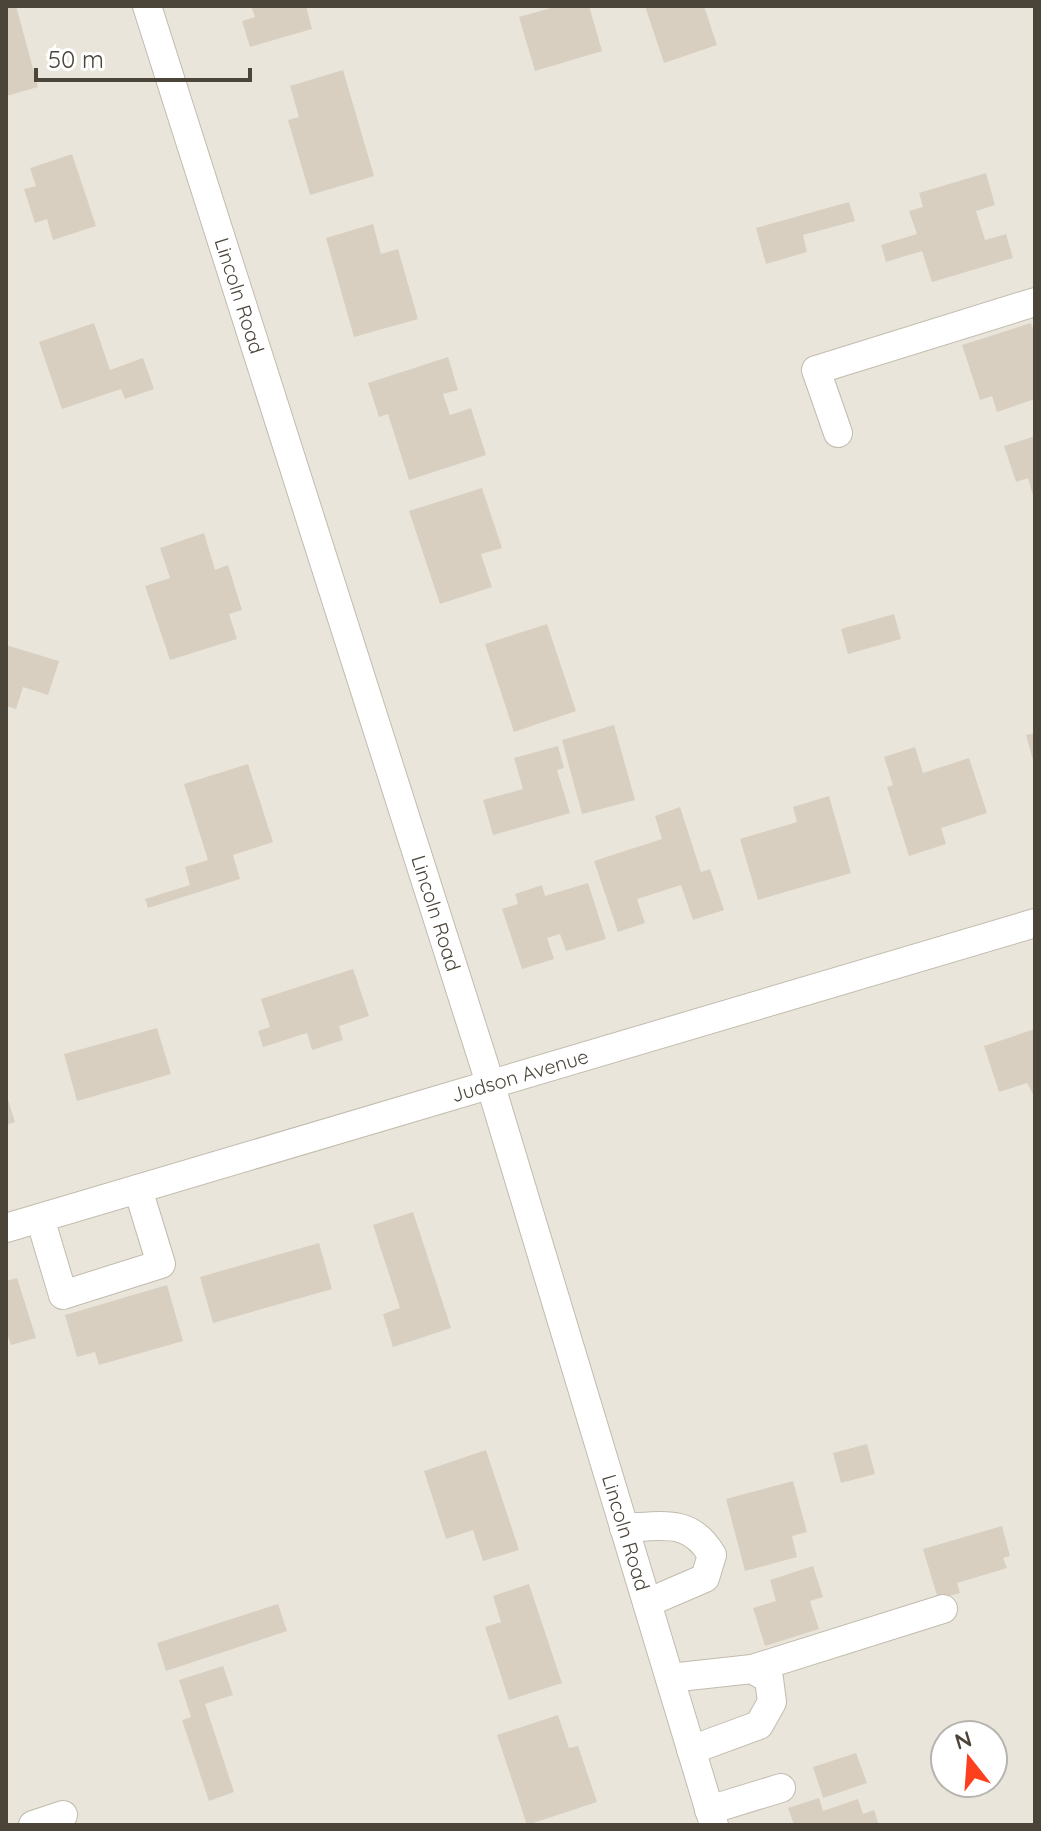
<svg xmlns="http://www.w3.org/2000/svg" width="1041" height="1831" font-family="Quicksand,sans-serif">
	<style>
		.residential { fill: #eae5da; fill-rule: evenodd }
		.building { fill: #d8cfc1 }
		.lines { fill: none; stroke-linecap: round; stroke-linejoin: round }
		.minor-casing { stroke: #c2bbae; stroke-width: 30 }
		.minor { stroke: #fff; stroke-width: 28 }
		.labels { text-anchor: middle; stroke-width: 8; stroke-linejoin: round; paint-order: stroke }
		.street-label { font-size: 20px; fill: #4b4439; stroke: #fff }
	</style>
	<rect width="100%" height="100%" fill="#f6f3ec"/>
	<!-- residential -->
	<path class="residential" d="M6,6H1035V1825H6ZM945,1735H993V1783H945Z"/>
	<!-- building -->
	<g class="building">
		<polygon points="6,6 16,6 38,87 6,96"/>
		<polygon points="251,6 306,6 312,29 250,47 242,21 255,17"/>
		<polygon points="558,6 589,6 602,51 535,71 519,17"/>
		<polygon points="645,6 704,6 717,45 664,63"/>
		<polygon points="343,70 374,176 310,195 288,120 299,117 290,86"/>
		<polygon points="72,154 96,226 53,240 47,219 35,223 24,189 36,186 30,168"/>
		<polygon points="986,173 995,205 976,211 985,240 1006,234 1013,258 932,282 922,251 886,262 881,245 917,234 909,211 923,207 919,193"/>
		<polygon points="849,202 855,221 803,235 807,252 766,264 756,228"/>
		<polygon points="373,224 381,254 398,249 418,319 354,337 326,238"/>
		<polygon points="94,323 110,370 143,358 154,389 125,399 121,389 62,409 39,342"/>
		<polygon points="1031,323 1035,334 1035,399 997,412 992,396 980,400 962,345"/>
		<polygon points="448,357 458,390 443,394 450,415 471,408 486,455 409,480 388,414 379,417 368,383"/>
		<polygon points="1035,436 1035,499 1034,499 1028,478 1016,482 1004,446"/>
		<polygon points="482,488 502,548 481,554 492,587 440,604 409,511"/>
		<polygon points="204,533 215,570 228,565 242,610 229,614 237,639 170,660 145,586 170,578 160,548"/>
		<polygon points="894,614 901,639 848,654 841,629"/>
		<polygon points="547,624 576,711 514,732 485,644"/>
		<polygon points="6,645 59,661 48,695 23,687 16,709 6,706"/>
		<polygon points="614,725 635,800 582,814 562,740"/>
		<polygon points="1035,733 1035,764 1034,764 1026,735"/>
		<polygon points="558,746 564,768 557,770 570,813 493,835 483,800 523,789 514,758"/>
		<polygon points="915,747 923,773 969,758 987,813 941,828 946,844 909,856 887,787 893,785 884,757"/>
		<polygon points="248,764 273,842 233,855 240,879 148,908 145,899 190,885 185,867 208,860 184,784"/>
		<polygon points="829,796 851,873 758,900 740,839 797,822 793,807"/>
		<polygon points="680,807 701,872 710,869 724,910 693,920 681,885 637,899 645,923 618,932 594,861 662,839 655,816"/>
		<polygon points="588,883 606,939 566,951 560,934 547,938 554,959 522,969 502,909 518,904 515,894 542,885 545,896"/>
		<polygon points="353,969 369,1016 339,1026 343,1040 312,1050 307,1033 263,1047 258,1031 270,1027 261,999"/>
		<polygon points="157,1028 171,1074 77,1101 64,1054"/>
		<polygon points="1035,1029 1035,1098 1027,1083 999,1092 984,1046"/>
		<polygon points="6,1093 15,1122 6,1125"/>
		<polygon points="413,1212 451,1328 393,1347 383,1314 400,1308 373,1225"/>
		<polygon points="319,1243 332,1289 213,1323 200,1277"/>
		<polygon points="17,1278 36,1338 11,1345 6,1330 6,1281"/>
		<polygon points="167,1285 183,1341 99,1365 95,1352 77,1357 65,1315"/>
		<polygon points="867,1444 875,1474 841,1483 833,1453"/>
		<polygon points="486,1450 519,1550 483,1561 473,1530 446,1539 424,1471"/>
		<polygon points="793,1481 807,1532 792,1536 797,1557 745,1571 726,1499"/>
		<polygon points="1002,1526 1010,1556 1003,1558 1007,1568 957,1583 960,1593 938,1599 923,1549"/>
		<polygon points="813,1566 823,1597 810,1601 819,1629 765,1646 753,1608 776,1601 770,1580"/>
		<polygon points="529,1584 562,1683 509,1700 485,1627 501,1622 493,1596"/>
		<polygon points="278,1604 287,1631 166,1671 157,1643"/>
		<polygon points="223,1666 233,1695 205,1704 234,1792 209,1801 182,1720 191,1717 179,1680"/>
		<polygon points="558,1715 569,1748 578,1746 597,1802 527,1825 497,1735"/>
		<polygon points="856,1753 867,1783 823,1798 813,1767"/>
		<polygon points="819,1798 823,1811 858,1799 863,1814 874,1810 879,1825 794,1825 788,1808"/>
	</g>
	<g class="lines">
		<defs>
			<g id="minor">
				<path id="s1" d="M147,6L490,1083L714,1825"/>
				<polyline points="838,433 816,370 1035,302"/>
				<polyline points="40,1218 63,1295 161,1264 138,1189"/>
				<path id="s2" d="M6,1228L1035,923"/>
				<path d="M624,1528C663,1526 690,1518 712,1555L705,1578L647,1603"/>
				<polyline points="752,1669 943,1609"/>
				<polyline points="670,1678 752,1669 769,1679 772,1702 759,1725 691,1750"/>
				<polyline points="709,1810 781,1788"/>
				<polyline points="33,1825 63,1815"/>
			</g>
		</defs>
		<!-- minor casing -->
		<use href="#minor" class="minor-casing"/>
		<!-- minor -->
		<use href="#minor" class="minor"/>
	</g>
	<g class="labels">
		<!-- street labels -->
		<g class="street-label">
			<text dy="7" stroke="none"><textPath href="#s1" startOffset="304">Lincoln Road</textPath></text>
			<text dy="7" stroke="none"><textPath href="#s1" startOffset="952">Lincoln Road</textPath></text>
			<text dy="7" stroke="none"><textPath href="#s2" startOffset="536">Judson Avenue</textPath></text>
			<text dy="7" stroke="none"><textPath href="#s1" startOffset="1600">Lincoln Road</textPath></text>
		</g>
	</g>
	<!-- border -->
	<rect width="1041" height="1831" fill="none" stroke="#4b4439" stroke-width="16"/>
	<!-- north arrow -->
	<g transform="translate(969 1759) rotate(343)"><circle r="38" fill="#ffffff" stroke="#b7b4b0" stroke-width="2"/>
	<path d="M0-6L14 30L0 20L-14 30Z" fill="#fc3f1d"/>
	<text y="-12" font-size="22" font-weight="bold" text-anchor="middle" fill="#4b4439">N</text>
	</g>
	<!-- scale -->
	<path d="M36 68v12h214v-12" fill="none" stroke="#4b4439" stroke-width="4"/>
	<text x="48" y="68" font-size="24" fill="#4b4439" stroke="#ffffff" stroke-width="6" paint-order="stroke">50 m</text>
</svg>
